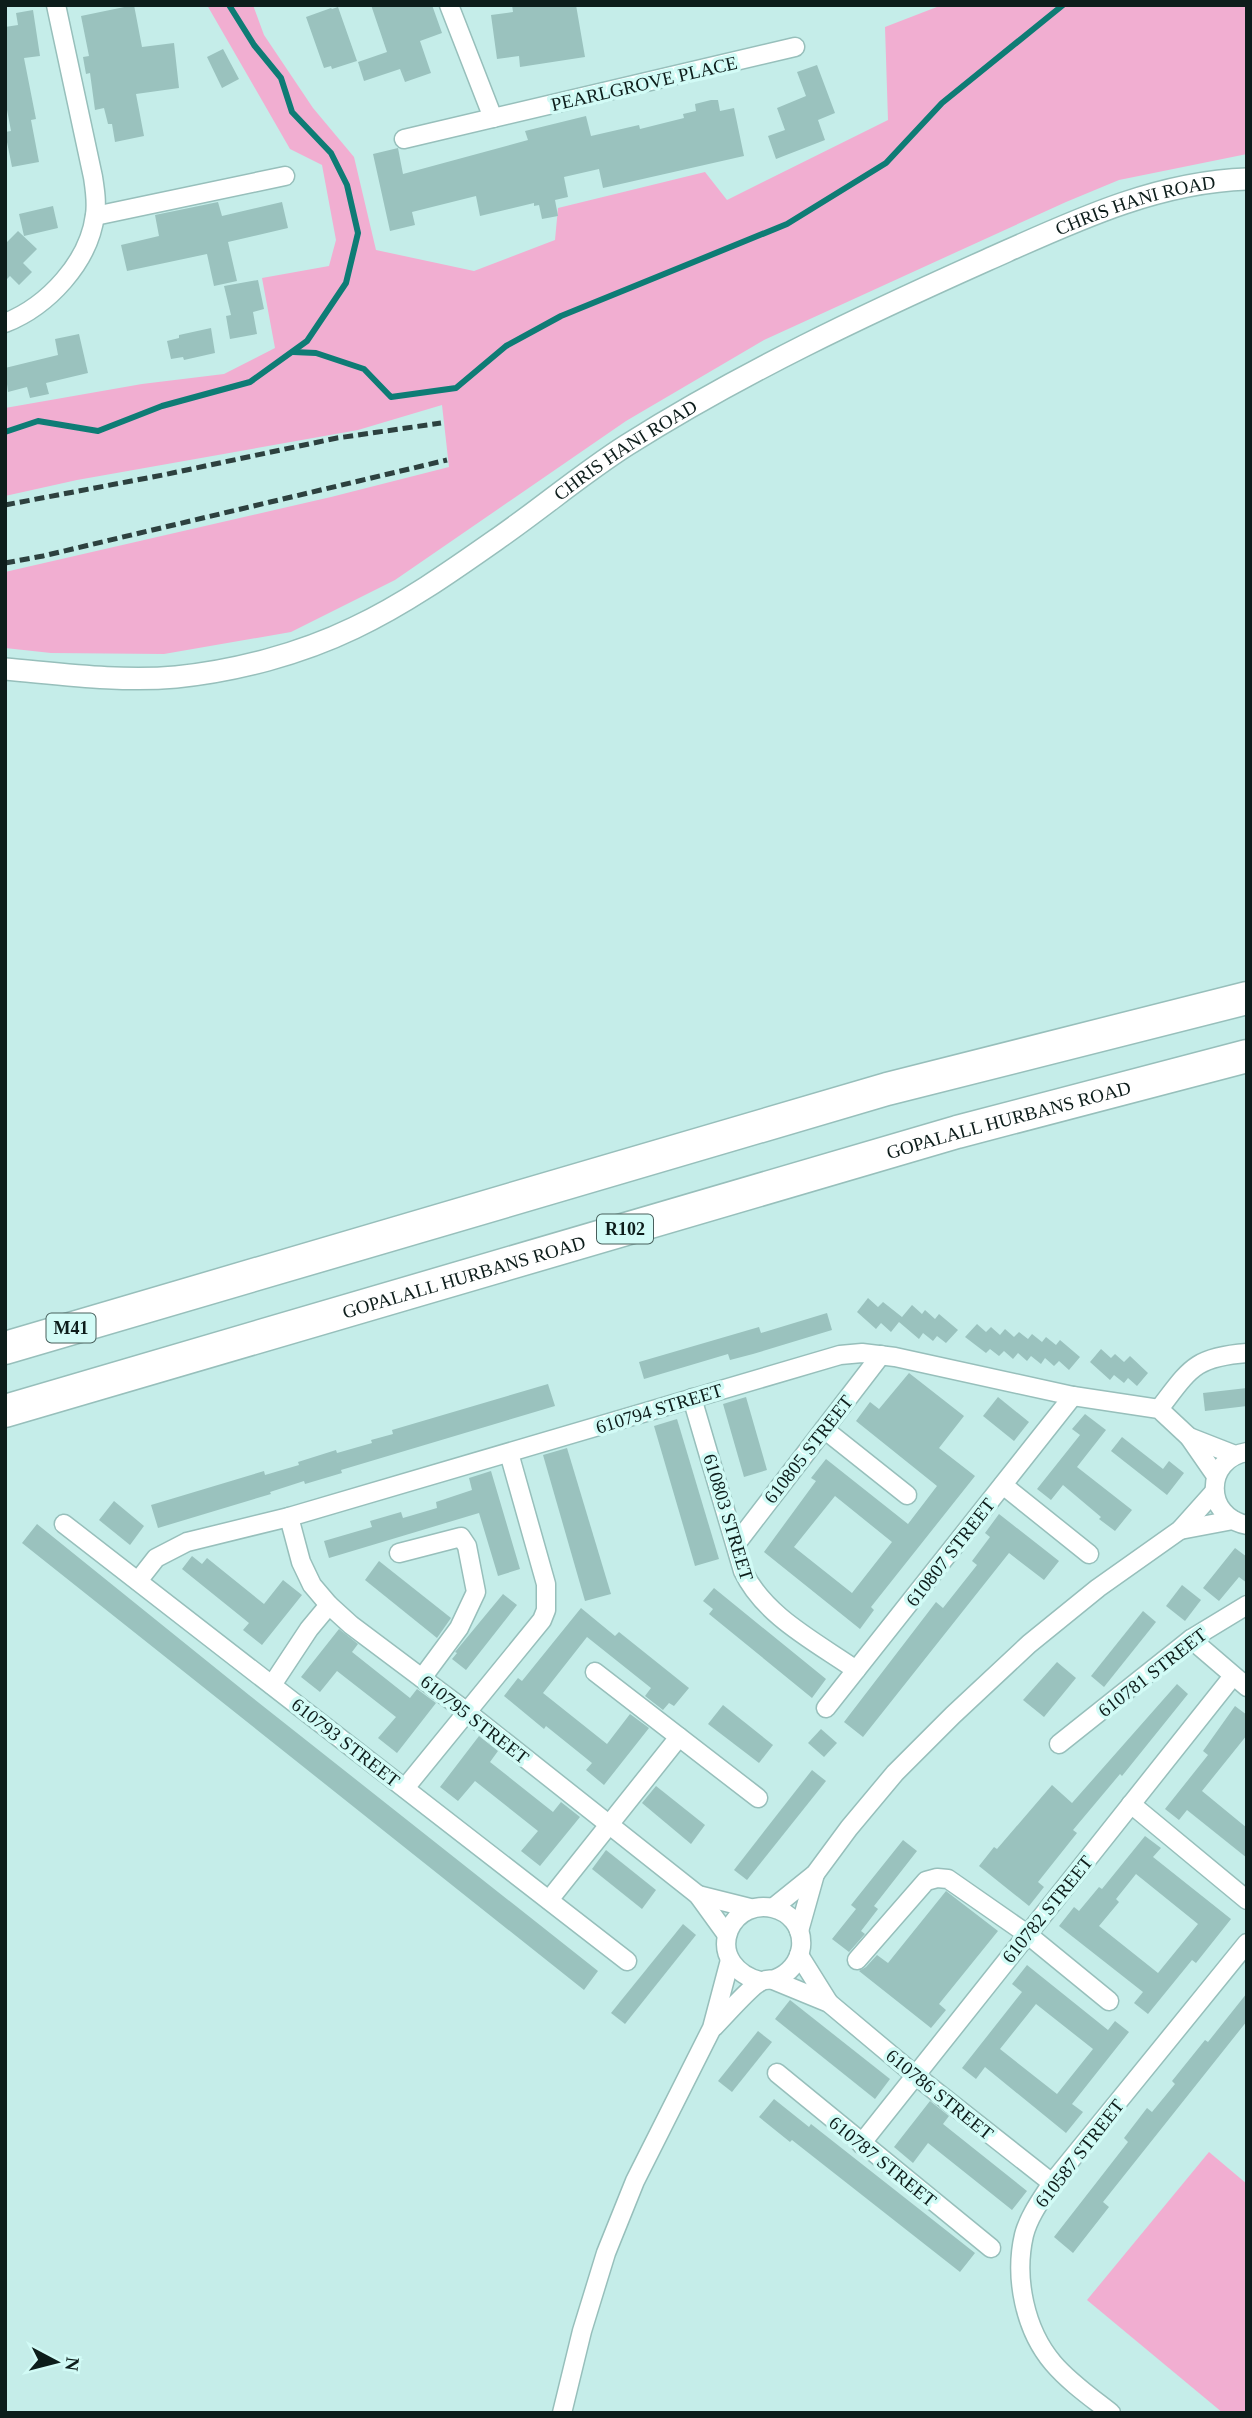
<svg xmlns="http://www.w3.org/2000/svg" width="1252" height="2418" font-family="Georgia,serif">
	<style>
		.green { fill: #f1aed1 }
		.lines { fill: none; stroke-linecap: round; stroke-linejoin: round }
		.stream { stroke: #0e7c75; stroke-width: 6 }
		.building { fill: #9ac2be; fill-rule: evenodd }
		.minor-casing { stroke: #97bfbb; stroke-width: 21 }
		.tertiary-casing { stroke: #97bfbb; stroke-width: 24 }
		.motorway-casing { stroke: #97bfbb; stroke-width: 35 }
		.minor { stroke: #fff; stroke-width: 18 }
		.tertiary { stroke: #fff; stroke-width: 21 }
		.motorway { stroke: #fff; stroke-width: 32 }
		.rail { stroke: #2d413f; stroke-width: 5; stroke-dasharray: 10 5; stroke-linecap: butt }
		.labels { text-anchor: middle; stroke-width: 7; stroke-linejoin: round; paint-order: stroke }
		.shield { fill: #d2fbf6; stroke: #48605d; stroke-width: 2 }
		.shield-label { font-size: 18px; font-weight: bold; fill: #0d1d1b }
		.street-label { font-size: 19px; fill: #0d1d1b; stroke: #d2fbf6 }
	</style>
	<rect width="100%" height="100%" fill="#c5ede9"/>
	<!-- green -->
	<g class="green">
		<polygon points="207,5 253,5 264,35 313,108 354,157 376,250 474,271 555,240 558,208 705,172 727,200 888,120 885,27 942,5 1247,5 1247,154 1119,180 1066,202 764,340 626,421 395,580 291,632 164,654 51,653 5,648 5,572 331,497 449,467 442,405 358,430 77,480 5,496 5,408 142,384 224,374 275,348 262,278 329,266 336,240 322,165 290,149"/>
		<polygon points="1209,2152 1247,2184 1247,2413 1223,2413 1087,2300"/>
	</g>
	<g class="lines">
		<!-- stream -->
		<g class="stream">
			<polyline points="293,352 316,353 364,369 391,397 456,388 506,346 561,316 787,224 886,163 942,103 1063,5"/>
			<polyline points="5,432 38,421 98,431 162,406 250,382 307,341 346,283 358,233 347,185 331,153 292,112 281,78 254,45 229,5"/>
		</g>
	</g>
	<!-- building -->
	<g class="building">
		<polygon points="134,5 142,47 174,43 179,88 136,94 144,136 115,142 112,124 108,124 104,108 95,110 90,73 86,74 83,57 89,56 81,16"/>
		<polygon points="371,5 432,5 442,33 420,41 431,73 405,82 400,69 364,81 358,62 387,52"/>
		<polygon points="512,5 576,5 585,57 520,67 519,56 497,59 491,15 513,12"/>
		<polygon points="338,7 357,61 332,69 331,66 324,68 306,17 331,8 332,9"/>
		<polygon points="33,10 40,56 24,58 36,119 31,120 39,162 12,167 5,132 11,131 5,99 5,27 18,25 16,13"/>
		<polygon points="223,49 239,79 222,88 207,57"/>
		<polygon points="817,65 835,113 818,120 825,140 776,159 768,136 785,130 777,108 806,96 797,72"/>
		<polygon points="711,100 718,100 720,111 734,108 744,156 603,188 599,169 564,177 568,197 555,200 558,216 542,219 539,205 534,206 534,203 480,216 476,196 412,212 415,225 390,231 373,154 398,148 403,174 528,140 525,131 586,116 591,136 639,125 640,129 684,118 683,114 696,111 695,104"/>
		<polygon points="218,202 222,216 282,202 288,228 228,242 237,281 214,286 207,254 127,271 121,245 159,236 155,215"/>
		<polygon points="53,206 58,228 24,236 19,214"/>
		<polygon points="18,231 37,249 23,263 32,272 19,285 10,276 5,281 5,244"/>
		<polygon points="258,280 264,309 253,312 257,334 230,339 226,316 231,315 224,286"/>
		<polygon points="211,328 215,353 184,360 183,357 171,359 167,341 179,338 179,335"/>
		<polygon points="79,334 88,373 46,383 49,394 30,398 27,387 8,392 5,368 58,355 55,339"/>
		<polygon points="868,1298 878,1307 883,1302 902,1317 912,1305 922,1314 925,1310 935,1319 939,1314 958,1330 946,1343 937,1336 933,1341 923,1333 919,1339 899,1322 891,1332 881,1323 876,1329 857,1312"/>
		<polygon points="827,1313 832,1330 753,1354 730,1360 728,1354 644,1379 639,1362 759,1327 761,1333"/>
		<polygon points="977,1324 986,1332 991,1327 1000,1335 1005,1329 1014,1337 1019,1332 1028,1339 1032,1334 1042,1342 1046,1337 1056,1345 1060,1340 1080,1357 1069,1370 1059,1361 1054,1366 1045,1358 1041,1364 1031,1356 1027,1361 1018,1353 1013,1359 1004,1351 999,1356 990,1349 986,1353 965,1337"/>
		<polygon points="1101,1349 1111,1358 1115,1354 1124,1362 1130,1356 1148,1373 1137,1386 1128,1378 1124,1383 1114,1375 1110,1380 1090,1362"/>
		<path d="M909,1373L964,1416L939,1448L975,1476L871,1607L874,1610L860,1629L764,1552L816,1481L811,1478L826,1459L908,1524L937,1486L856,1421L870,1402L879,1409ZM835,1496L892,1542L852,1593L794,1547Z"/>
		<polygon points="548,1384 555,1406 341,1470 342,1473 305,1484 304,1481 270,1492 271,1494 158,1528 151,1505 264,1471 265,1475 299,1465 298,1462 336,1450 337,1453 372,1443 371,1440 393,1434 392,1430"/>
		<polygon points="1247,1388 1247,1406 1205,1411 1203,1393"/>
		<polygon points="746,1397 767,1470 744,1477 723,1404"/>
		<polygon points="998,1397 1029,1422 1014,1441 983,1416"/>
		<polygon points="1085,1414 1106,1430 1077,1467 1132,1510 1115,1531 1099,1519 1101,1517 1063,1485 1051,1500 1037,1489 1080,1435 1072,1429"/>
		<polygon points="677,1419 719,1559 695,1566 654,1426"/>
		<polygon points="1122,1437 1163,1469 1169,1461 1184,1473 1167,1495 1111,1451"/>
		<polygon points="567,1448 611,1594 585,1601 543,1455"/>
		<polygon points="491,1471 520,1569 498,1576 479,1513 329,1558 324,1541 372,1527 370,1521 401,1512 403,1518 437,1508 436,1502 472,1490 469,1478"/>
		<polygon points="114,1501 144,1526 130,1545 99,1520"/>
		<polygon points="999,1514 1059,1561 1044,1580 1009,1553 863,1737 844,1722 936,1602 943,1608 977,1565 972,1561 990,1537 985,1533"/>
		<polygon points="37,1524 249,1695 598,1971 584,1990 22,1543"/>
		<polygon points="1235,1548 1247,1557 1247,1583 1239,1577 1219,1601 1203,1588"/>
		<polygon points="192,1556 202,1564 207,1558 264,1604 283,1580 302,1595 262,1645 243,1630 249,1623 182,1569"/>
		<polygon points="379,1561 451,1618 437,1638 365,1580"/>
		<polygon points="1182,1585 1201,1600 1185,1621 1166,1606"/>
		<polygon points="714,1588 826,1679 812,1698 709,1614 713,1609 703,1601"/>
		<polygon points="503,1594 517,1605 466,1670 452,1659 457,1653 455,1652"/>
		<polygon points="581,1608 615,1636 619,1632 689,1688 674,1706 669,1703 663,1710 645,1696 651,1688 587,1637 543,1693 607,1744 630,1714 649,1728 604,1785 586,1770 592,1763 546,1726 544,1729 504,1696 518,1678 522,1681"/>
		<polygon points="1143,1611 1156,1622 1104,1687 1091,1676"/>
		<polygon points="339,1629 358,1644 352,1652 410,1698 417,1689 436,1703 397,1753 378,1738 396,1717 337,1671 320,1692 301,1677"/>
		<polygon points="1057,1662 1076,1678 1044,1717 1023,1700"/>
		<polygon points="1177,1684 1188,1694 1122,1776 1120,1774 1073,1830 1077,1833 1038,1882 1044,1887 1029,1906 979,1866 994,1847 997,1849 1052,1785 1072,1803"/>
		<polygon points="723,1705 773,1745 759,1763 708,1724"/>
		<polygon points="1235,1706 1247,1715 1247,1735 1202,1791 1247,1828 1247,1858 1187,1810 1179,1820 1165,1809 1208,1755 1203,1751"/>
		<polygon points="821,1729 837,1743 824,1757 808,1743"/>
		<polygon points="479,1736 498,1751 490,1762 553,1812 561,1802 580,1817 540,1866 521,1851 538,1831 475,1781 458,1801 440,1787"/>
		<polygon points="812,1770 826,1781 747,1880 734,1870"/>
		<polygon points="656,1786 705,1825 691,1844 642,1803"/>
		<path d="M1145,1836L1161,1848L1153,1857L1231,1919L1196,1963L1192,1960L1148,2014L1134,2003L1143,1992L1059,1926L1074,1907L1079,1911L1099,1887L1102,1889ZM1136,1874L1198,1924L1158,1973L1099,1926L1119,1902L1116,1899Z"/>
		<polygon points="903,1840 917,1851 874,1906 878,1909 861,1931 865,1934 849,1952 832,1939 856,1909 851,1905"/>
		<polygon points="606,1850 656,1890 642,1909 592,1869"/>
		<polygon points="946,1891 998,1931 939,2004 946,2010 931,2028 859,1971 866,1967 877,1955 888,1963"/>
		<polygon points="683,1924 696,1935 625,2024 611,2013"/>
		<path d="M1027,1965L1108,2030L1115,2021L1129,2032L1072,2104L1083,2112L1066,2133L985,2067L976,2079L962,2068L1022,1992L1012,1984ZM1036,2004L1093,2049L1057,2094L1000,2049Z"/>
		<polygon points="1247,1993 1247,2021 1103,2202 1109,2207 1073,2253 1054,2237 1128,2142 1124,2138 1147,2108 1152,2112 1175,2084 1172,2081 1205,2040 1208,2042"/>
		<polygon points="790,2000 890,2079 875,2099 775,2019"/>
		<polygon points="758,2031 772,2042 732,2092 718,2081"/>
		<polygon points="774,2099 809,2127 811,2124 975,2253 960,2272 792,2140 790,2142 759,2117"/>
		<polygon points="930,2101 949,2116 943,2124 1027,2191 1012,2210 928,2143 913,2163 894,2147"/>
	</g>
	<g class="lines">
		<defs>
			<g id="minor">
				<polyline points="449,5 493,118"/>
				<polyline points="404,139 795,47"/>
				<polyline points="95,216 285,176"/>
				<path d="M5,323C48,306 89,262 95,215C97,202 95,190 93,177L56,5"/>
				<path d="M692,1398L743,1571C764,1616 816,1642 856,1670"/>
				<path d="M1159,1409C1190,1369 1194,1357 1247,1353"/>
				<polyline points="824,1429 907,1495"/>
				<polyline points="1189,1437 1235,1455"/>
				<path d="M1247,1452C1204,1459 1204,1517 1247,1525"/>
				<polyline points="1003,1485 1089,1554"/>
				<polyline points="289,1517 301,1562 312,1585 329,1605 351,1625 467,1712 698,1895 727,1935"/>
				<polyline points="64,1524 627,1961"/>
				<polyline points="1180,1530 1233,1520"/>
				<polyline points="736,1544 881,1355"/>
				<polyline points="399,1553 461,1537 467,1546 476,1592 459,1628 422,1678"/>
				<polyline points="138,1581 156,1558 187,1542 289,1517 840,1355 862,1353 895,1357 1073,1396 1159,1409 1189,1437 1216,1476"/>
				<polyline points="1191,1639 1247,1687"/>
				<polyline points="595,1672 758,1798"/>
				<polyline points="272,1685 309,1629 329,1605"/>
				<polyline points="826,1708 1073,1396"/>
				<polyline points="1059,1744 1191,1639 1247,1605"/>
				<polyline points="405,1788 542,1620 546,1610 546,1584 509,1453"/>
				<polyline points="1131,1804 1247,1900"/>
				<polyline points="698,1895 750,1908"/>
				<polyline points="549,1900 679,1737"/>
				<polyline points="774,1907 815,1874 849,1828 895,1773 953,1715 1029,1644 1098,1588 1180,1530 1214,1492"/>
				<polyline points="799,1931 815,1874"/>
				<polyline points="799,1955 829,2003"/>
				<polyline points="857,1960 926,1881 937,1878 948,1879 1027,1934 1109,2001"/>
				<polyline points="773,1980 829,2003 915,2075 1052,2183"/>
				<path d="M714,2027C724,2017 750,1987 760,1982C764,1979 771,1980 775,1979C789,1974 799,1962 801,1947C805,1905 746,1891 729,1930C719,1955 737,1975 760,1981"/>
				<polyline points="777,2073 991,2248"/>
				<polyline points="861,2144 1233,1676"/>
				<polyline points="562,2413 582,2331 606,2253 635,2181 712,2028 730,1960"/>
				<path d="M1111,2413C1092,2398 1069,2382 1053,2363C1025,2330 1014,2278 1024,2235C1029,2216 1041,2200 1052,2183L1247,1943"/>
			</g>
			<g id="tertiary">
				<path id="s1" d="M5,669C62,674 120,682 176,677C236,671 300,654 354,628C405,604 453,570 500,537C543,507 583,473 627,445C741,373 864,315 987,260C1070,223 1154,182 1247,179"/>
			</g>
			<g id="motorway">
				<polyline points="5,1348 887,1089 1247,998"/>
				<path id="s2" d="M5,1411L957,1132L1247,1056"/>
			</g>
		</defs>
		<!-- minor casing -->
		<use href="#minor" class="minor-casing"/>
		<!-- tertiary casing -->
		<use href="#tertiary" class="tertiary-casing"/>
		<!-- motorway casing -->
		<use href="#motorway" class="motorway-casing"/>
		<!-- minor -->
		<use href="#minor" class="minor"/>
		<!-- tertiary -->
		<use href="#tertiary" class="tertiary"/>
		<!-- motorway -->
		<use href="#motorway" class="motorway"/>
		<!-- rail -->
		<g class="rail">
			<polyline points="5,505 163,475 337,438 441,423"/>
			<polyline points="5,563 43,556 447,460"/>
		</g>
	</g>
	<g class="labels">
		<!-- shield labels -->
		<g class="shield">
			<rect x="597" y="1214.5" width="56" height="29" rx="5"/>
			<rect x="46.5" y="1313.5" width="49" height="29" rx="5"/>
		</g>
		<g class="shield-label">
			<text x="625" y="1235">R102</text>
			<text x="71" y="1334">M41</text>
		</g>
		<!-- street labels -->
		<g class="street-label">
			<text transform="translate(644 83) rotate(-13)" y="7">PEARLGROVE PLACE</text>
			<text dy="7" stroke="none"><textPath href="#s1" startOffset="1250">CHRIS HANI ROAD</textPath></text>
			<text dy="7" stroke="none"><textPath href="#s1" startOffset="682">CHRIS HANI ROAD</textPath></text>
			<text dy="7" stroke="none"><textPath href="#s2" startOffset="1045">GOPALALL HURBANS ROAD</textPath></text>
			<text dy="7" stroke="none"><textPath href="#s2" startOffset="478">GOPALALL HURBANS ROAD</textPath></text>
			<text transform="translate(659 1408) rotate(-17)" y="7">610794 STREET</text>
			<text transform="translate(808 1449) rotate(-52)" y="7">610805 STREET</text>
			<text transform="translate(729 1517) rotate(73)" y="7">610803 STREET</text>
			<text transform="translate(950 1552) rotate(-52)" y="7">610807 STREET</text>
			<text transform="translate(1152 1672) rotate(-38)" y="7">610781 STREET</text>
			<text transform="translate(475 1719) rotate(38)" y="7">610795 STREET</text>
			<text transform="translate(346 1742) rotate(38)" y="7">610793 STREET</text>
			<text transform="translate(1047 1909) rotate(-51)" y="7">610782 STREET</text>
			<text transform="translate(940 2094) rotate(39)" y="7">610786 STREET</text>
			<text transform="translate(1079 2153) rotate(-52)" y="7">610587 STREET</text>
			<text transform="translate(883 2161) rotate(39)" y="7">610787 STREET</text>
		</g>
	</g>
	<!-- border -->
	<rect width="1252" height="2418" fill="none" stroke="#0d1d1b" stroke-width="14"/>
	<!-- north arrow -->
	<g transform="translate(56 2362) rotate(97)" stroke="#d2fbf6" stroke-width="5" paint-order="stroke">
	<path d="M0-5L12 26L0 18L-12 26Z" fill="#0d1d1b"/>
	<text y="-10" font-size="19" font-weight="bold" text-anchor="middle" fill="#0d1d1b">N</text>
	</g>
</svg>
